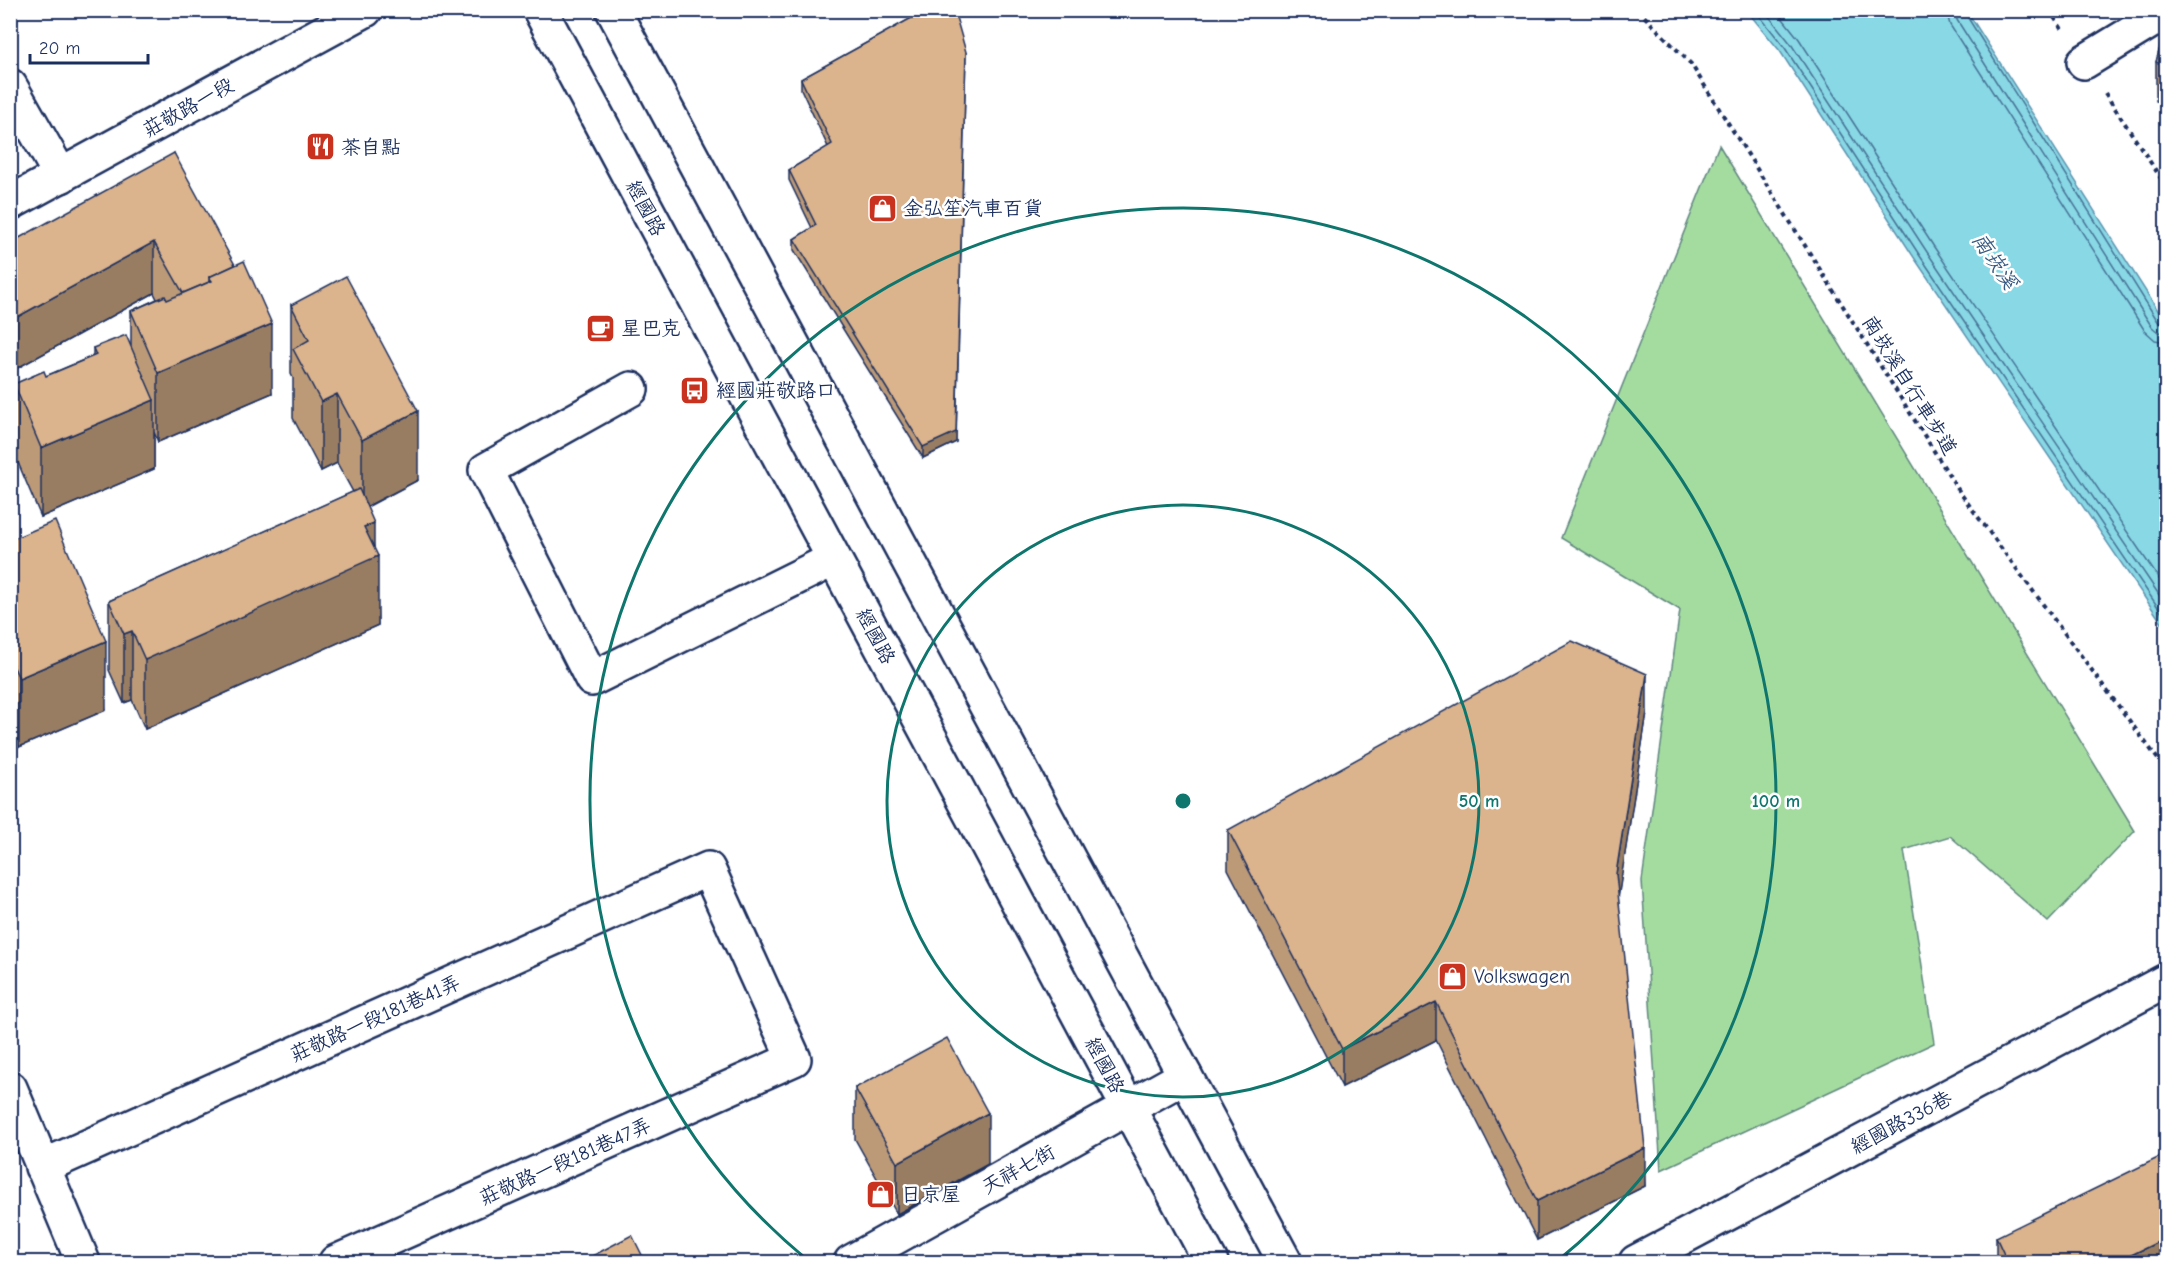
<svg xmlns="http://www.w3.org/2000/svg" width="2177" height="1273" font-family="'Comic Neue','LXGW WenKai TC',sans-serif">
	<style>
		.green { fill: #a4dca0; stroke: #60867f; stroke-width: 1.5 }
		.water { fill: #89d8e6; stroke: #5d94b0; stroke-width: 1.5 }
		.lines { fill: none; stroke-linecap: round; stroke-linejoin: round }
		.shore { stroke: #477394; stroke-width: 1.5 }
		.minor-casing { stroke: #1b2f5e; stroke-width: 38 }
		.path { stroke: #1b2f5e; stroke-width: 4; stroke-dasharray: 4.5 4.5; stroke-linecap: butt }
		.minor { stroke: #fff; stroke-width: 33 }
		.wall { fill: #bc9a78; stroke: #1b2f5e; stroke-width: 1.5 }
		.shaded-wall { fill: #997d62; stroke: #1b2f5e; stroke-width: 1.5 }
		.building { fill: #dbb38c; stroke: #1b2f5e; stroke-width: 1.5 }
		.ring { fill: none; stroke: #0f766e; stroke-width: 3 }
		.labels { text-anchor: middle; stroke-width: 5; stroke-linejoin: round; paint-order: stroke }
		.street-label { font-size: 20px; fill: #1b2f5e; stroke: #fff }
		.poi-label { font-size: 20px; fill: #1b2f5e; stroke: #fff; text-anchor: start }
		.water-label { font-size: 21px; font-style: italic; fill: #365980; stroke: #fff }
		.centre { fill: #0f766e; stroke: #fff; stroke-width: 3 }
		.ring-label { font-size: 18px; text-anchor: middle; font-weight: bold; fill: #0f766e; stroke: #fff; stroke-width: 5; stroke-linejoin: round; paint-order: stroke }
	</style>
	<rect width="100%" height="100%" fill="#fff"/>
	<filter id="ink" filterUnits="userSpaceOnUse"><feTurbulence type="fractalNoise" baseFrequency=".0167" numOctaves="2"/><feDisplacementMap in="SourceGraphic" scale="12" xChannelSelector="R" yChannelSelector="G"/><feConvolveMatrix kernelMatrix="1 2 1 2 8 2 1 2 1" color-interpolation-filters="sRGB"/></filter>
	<g filter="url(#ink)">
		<!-- green -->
		<polygon class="green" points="1719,145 2135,831 2048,922 1950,836 1904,850 1934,1043 1661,1170 1642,881 1680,610 1561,538"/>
		<!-- water -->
		<polygon class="water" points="1747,11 1967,11 2166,323 2166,629 1915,259 1780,51"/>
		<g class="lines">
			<!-- shore -->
			<g class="shore">
				<polyline points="1755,10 1785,48 1920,256 2166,619"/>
				<polyline points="1764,10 1791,44 1927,252 2166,605"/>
				<polyline points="1776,10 1799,39 1934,247 2166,589"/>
				<polyline points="1946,10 1950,25 2145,331 2155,340 2166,342"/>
				<polyline points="1955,10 1957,20 2152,327 2158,332 2166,333"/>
				<polyline points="1963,10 2159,323 2166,326"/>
			</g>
			<defs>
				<g id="minor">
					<polyline points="540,10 1211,1262"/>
					<polyline points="613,10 1285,1262"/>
					<polyline points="2084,62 2166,12"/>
					<polyline points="10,86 61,176"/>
					<polyline points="10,203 365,10"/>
					<polyline points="631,389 486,470 592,679 834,559"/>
					<polyline points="10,1088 83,1262"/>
					<polyline points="42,1167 708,869 794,1059 336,1262"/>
					<polyline points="851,1262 1185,1076"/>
					<polyline points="1636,1262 2166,981"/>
				</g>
			</defs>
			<!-- minor casing -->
			<use href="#minor" class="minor-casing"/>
			<!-- path -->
			<g class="path">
				<polyline points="1638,10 1691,64 1961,494 2166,770"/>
				<polyline points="2049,10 2064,32"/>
				<polyline points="2105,93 2166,186"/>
			</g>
			<!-- minor -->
			<use href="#minor" class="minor"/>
		</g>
		<!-- wall -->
		<g class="wall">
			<polygon points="926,10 956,442 923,458 794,250 794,239 812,228 789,180 789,170 828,147 801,89 801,79"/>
			<polygon points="2166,26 2166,104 2156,101 2156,62"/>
			<polygon points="174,153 272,393 158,442 154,432 154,469 41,517 14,453 14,450 10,452 10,383 14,389 14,384 46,376 93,356 93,348 131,345 131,311 157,299 154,293 10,372"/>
			<polygon points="291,305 418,480 367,507 374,548 378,625 145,729 132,700 124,703 109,670 109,601 353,492 337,463 321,471 293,418 293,378 291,374"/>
			<polygon points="10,540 106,710 19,747 10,728"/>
			<polygon points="1647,712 1618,897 1645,1186 1537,1240 1436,1040 1342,1087 1228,869 1228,830"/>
			<polygon points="855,1088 988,1164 897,1214 855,1139"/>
			<polygon points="1996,1237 2166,1263 1996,1263"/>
		</g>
		<!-- shaded-wall -->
		<g class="shaded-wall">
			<polygon points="966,52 956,442 923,458 923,447"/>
			<polygon points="154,242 154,293 10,372 10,321"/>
			<polygon points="272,324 272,393 158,442 158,373"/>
			<polygon points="337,394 337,463 321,471 321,402"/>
			<polygon points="14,399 14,450 10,452 10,400"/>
			<polygon points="154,400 154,469 41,517 41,448"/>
			<polygon points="418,411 418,480 362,509 362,440"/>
			<polygon points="374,523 374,558 378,556 378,625 145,729 145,660 364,527"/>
			<polygon points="132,631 132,700 124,703 124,634"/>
			<polygon points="106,641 106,710 19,747 19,678"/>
			<polygon points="10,659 11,659 10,728"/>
			<polygon points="1647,674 1647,712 1616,912 1616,874"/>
			<polygon points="1436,1002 1436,1040 1342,1087 1342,1049"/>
			<polygon points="988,1113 988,1164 897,1214 897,1163"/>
			<polygon points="1645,1148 1645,1186 1537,1240 1537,1201"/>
			<polygon points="2166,1238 2166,1263 2115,1263"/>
		</g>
		<!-- building -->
		<g class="building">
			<polygon points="926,10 954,10 966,52 956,432 923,447 794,239 816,225 789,170 832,144 801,79"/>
			<polygon points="2166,26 2166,66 2156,62"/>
			<polygon points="174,153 235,265 209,277 209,282 183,293 154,242 10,321 10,243"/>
			<polygon points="244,261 272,324 158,373 131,311 165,296 167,300 212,281 209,277"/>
			<polygon points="346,276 418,411 362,440 337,394 321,402 293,349 309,340 291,305"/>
			<polygon points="126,335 154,400 41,448 14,384 44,371 46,376 96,355 93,348"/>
			<polygon points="10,383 14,389 14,399 10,400"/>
			<polygon points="359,489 374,523 364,527 378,556 145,660 132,631 124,634 109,601"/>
			<polygon points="55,521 106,641 19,678 10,659 10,540"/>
			<polygon points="1572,641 1647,674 1616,874 1645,1148 1537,1201 1436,1002 1342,1049 1228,830"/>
			<polygon points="947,1038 988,1113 897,1163 855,1088"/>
			<polygon points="2166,1154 2166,1238 2115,1263 2008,1263 1996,1237"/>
			<polygon points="632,1235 646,1263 579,1263"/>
			<polygon points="1788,1256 1791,1263 1773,1263"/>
		</g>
	</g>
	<!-- distance rings -->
	<g class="ring">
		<circle cx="1183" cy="801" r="296"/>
		<path d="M810 1262A593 593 0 1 1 1556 1262"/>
	</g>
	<!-- icons -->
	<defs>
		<symbol id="restaurant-square" viewBox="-11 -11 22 22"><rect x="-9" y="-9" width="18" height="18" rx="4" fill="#c8321e" stroke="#fff"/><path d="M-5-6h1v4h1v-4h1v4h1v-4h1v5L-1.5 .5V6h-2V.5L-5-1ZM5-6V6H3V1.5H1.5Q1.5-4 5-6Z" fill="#fff"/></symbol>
		<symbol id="shop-square" viewBox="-11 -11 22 22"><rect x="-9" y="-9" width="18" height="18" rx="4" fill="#c8321e" stroke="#fff"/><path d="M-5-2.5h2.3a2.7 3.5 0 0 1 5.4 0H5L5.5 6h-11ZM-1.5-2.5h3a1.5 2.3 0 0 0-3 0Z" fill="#fff"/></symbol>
		<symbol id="cafe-square" viewBox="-11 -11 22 22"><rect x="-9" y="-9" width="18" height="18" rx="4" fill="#c8321e" stroke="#fff"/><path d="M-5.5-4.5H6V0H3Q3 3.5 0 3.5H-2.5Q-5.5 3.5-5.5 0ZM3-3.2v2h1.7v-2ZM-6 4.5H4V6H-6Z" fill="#fff"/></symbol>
		<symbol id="bus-square" viewBox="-11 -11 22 22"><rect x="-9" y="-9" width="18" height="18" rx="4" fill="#c8321e" stroke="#fff"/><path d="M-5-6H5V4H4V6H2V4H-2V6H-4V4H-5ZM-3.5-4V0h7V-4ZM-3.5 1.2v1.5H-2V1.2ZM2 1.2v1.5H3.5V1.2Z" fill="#fff"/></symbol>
	</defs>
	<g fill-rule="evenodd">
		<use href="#restaurant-square" x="304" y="130" width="33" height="33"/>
		<use href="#shop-square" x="866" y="192" width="33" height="33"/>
		<use href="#cafe-square" x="584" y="312" width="33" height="33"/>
		<use href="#bus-square" x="678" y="374" width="33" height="33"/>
		<use href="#shop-square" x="1436" y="960" width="33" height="33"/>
		<use href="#shop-square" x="864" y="1178" width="33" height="33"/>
	</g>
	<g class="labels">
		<!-- street labels -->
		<g class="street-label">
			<text transform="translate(188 107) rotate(-29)" y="7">莊敬路一段</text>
			<text transform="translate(646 208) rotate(62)" y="7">經國路</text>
			<text transform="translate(1910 385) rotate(58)" y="7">南崁溪自行車步道</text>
			<text transform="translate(876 636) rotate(62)" y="7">經國路</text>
			<text transform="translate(375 1018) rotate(-24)" y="7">莊敬路一段181巷41弄</text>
			<text transform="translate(1105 1065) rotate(62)" y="7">經國路</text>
			<text transform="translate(1901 1122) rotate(-28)" y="7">經國路336巷</text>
			<text transform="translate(565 1161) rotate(-24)" y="7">莊敬路一段181巷47弄</text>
			<text transform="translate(1018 1169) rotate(-29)" y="7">天祥七街</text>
		</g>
		<!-- poi labels -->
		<g class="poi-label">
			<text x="341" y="154">茶自點</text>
			<text x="903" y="215">金弘笙汽車百貨</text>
			<text x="621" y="335">星巴克</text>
			<text x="716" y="397">經國莊敬路口</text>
			<text x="1474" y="983">Volkswagen</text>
			<text x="901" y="1201">日京屋</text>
		</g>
		<!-- water labels -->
		<g class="water-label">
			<text transform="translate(1995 261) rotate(56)" y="7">南崁溪</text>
		</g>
	</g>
	<circle cx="1183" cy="801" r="9" class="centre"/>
	<g class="ring-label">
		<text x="1479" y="807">50 m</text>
		<text x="1776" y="807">100 m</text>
	</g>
	<!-- margin -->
	<rect width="2177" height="1273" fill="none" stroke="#fff" stroke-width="36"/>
	<rect x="18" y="18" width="2141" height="1237" fill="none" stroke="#1b2f5e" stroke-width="2" filter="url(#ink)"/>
	<!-- scale -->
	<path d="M30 54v9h118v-9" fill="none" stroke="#1b2f5e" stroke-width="3"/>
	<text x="39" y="54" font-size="18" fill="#1b2f5e" stroke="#ffffff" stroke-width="4.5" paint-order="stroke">20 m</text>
</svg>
